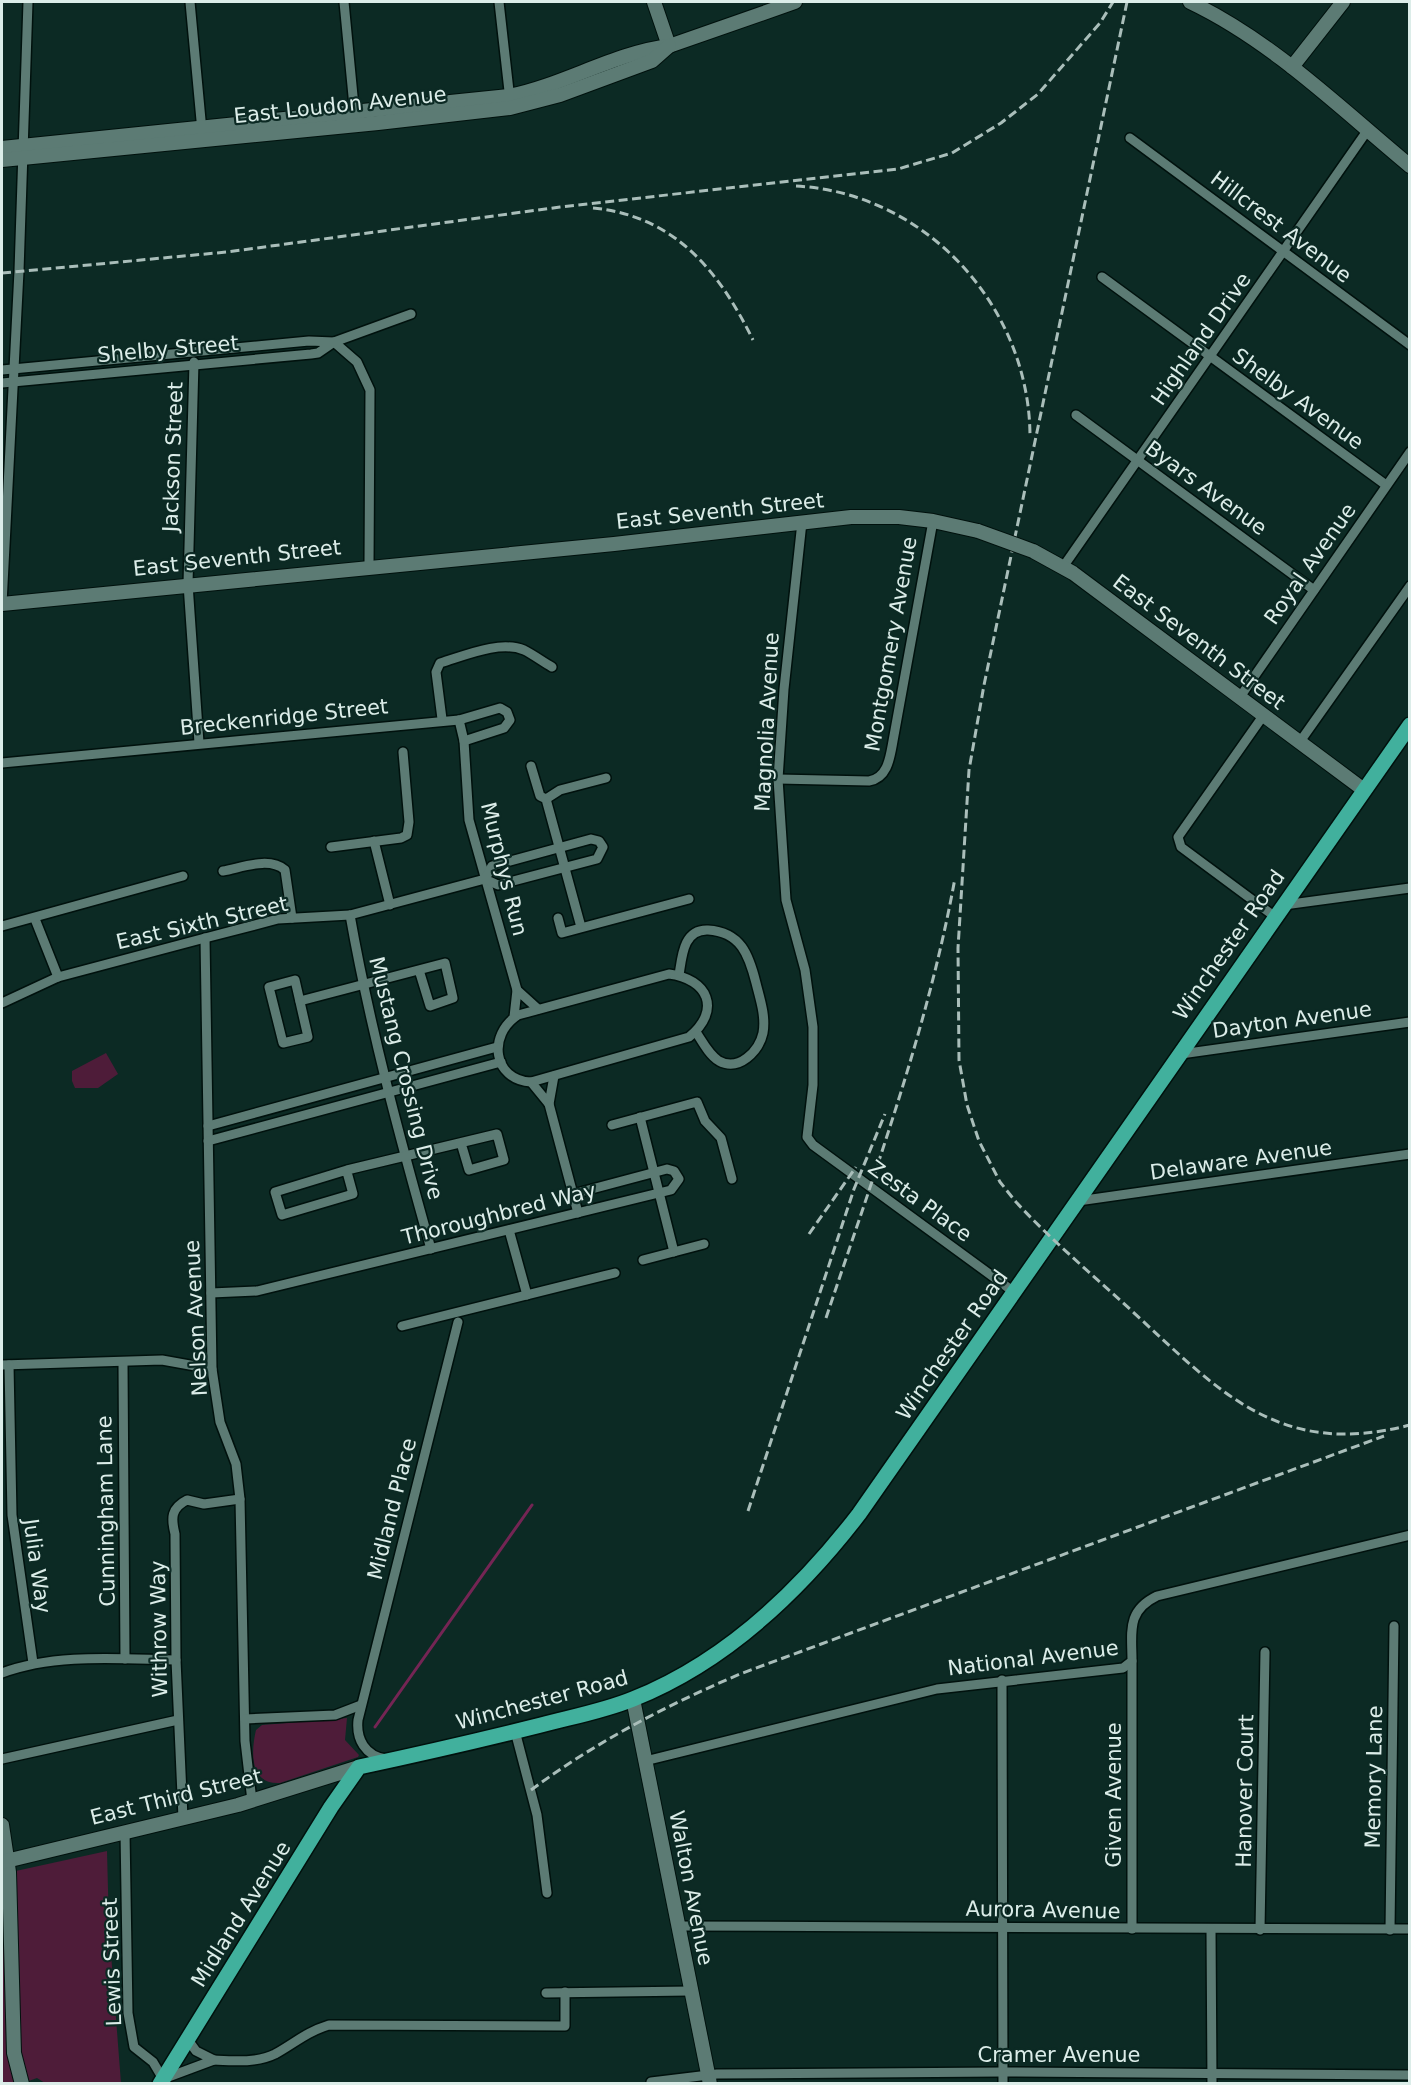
<svg xmlns="http://www.w3.org/2000/svg" width="1411" height="2085" font-family="'DejaVu Sans',sans-serif">
	<style>
		.green { fill: #4e1c39 }
		.lines { fill: none; stroke-linecap: round; stroke-linejoin: round }
		.stream { stroke: #742554; stroke-width: 3 }
		.street-casing { stroke: #00110d; stroke-width: 12 }
		.secondary-casing { stroke: #00110d; stroke-width: 16 }
		.primary-casing { stroke: #00110d; stroke-width: 18 }
		.street { stroke: #5c7b74; stroke-width: 9 }
		.secondary { stroke: #5c7b74; stroke-width: 14 }
		.primary { stroke: #41b09d; stroke-width: 15 }
		.rail { stroke: #aabeba; stroke-width: 3; stroke-dasharray: 9 4.5; stroke-linecap: butt }
		.secondary-bridge-casing { stroke: #00110d; stroke-width: 16; stroke-linecap: butt }
		.secondary-bridge { stroke: #5c7b74; stroke-width: 14 }
		.labels { text-anchor: middle; stroke-width: 4.5; stroke-linejoin: round; paint-order: stroke }
		.street-label { font-size: 21px; fill: #dcede9; stroke: #0c2a24 }
	</style>
	<rect width="100%" height="100%" fill="#0c2a24"/>
	<!-- green -->
	<g class="green">
		<polygon points="106,1053 118,1074 98,1088 75,1088 72,1081 72,1071"/>
		<path d="M347,1718L345,1740L359,1755L358,1757L280,1783C249,1785 251,1751 256,1730L262,1725Z"/>
		<polygon points="107,1851 109,1928 121,2083 45,2083 37,2078 23,2083 2,2084 2,1874"/>
	</g>
	<g class="lines">
		<!-- stream -->
		<polyline class="stream" points="375,1727 532,1505"/>
		<defs>
			<g id="street">
				<polyline points="190,2 202,131"/>
				<polyline points="344,2 355,117"/>
				<polyline points="499,2 510,100"/>
				<polyline points="1130,138 1410,345"/>
				<polyline points="1102,277 1386,485"/>
				<polyline points="194,362 188,584 199,743"/>
				<polyline points="2,370 309,341 334,342 318,353 311,354 2,383"/>
				<polyline points="1076,415 1314,590"/>
				<polyline points="802,522 784,689 778,779 786,900 805,970 813,1027 813,1085 807,1137 813,1145 1014,1292"/>
				<polyline points="369,566 370,390 357,362 334,342 411,314"/>
				<polyline points="1063,567 1367,131"/>
				<polyline points="2,604 19,271 28,2"/>
				<polyline points="1240,697 1410,452"/>
				<polyline points="1263,716 1178,837 1181,847 1274,916"/>
				<path d="M442,719L436,672L440,663C464,656 499,640 524,650C534,655 543,662 552,667"/>
				<polyline points="459,720 464,741 469,820 517,990"/>
				<polyline points="1299,743 1410,586"/>
				<polyline points="2,763 459,720 500,708 507,712 510,720 504,728 464,741"/>
				<polyline points="531,766 540,796 546,799 581,927"/>
				<path d="M778,779L869,781C888,778 890,757 893,741L933,521"/>
				<polyline points="546,799 560,790 606,778"/>
				<polyline points="374,841 390,905"/>
				<polyline points="331,847 401,838 407,835 409,822 403,752"/>
				<path d="M223,871C241,868 269,856 285,870L292,918"/>
				<polyline points="1284,905 1410,888"/>
				<path d="M350,915C370,1028 400,1139 431,1249"/>
				<polyline points="558,918 562,933 689,899"/>
				<polyline points="35,919 58,977"/>
				<polyline points="2,926 183,876"/>
				<polyline points="205,938 212,1369 220,1422 236,1464 240,1499 245,1741 252,1801"/>
				<path d="M669,974C708,979 722,1010 689,1037L531,1082C493,1080 487,1035 518,1015Z"/>
				<path d="M679,975C682,957 683,929 708,930C741,932 749,955 756,983C760,999 766,1016 763,1033C759,1051 739,1072 719,1061C709,1055 702,1041 696,1032"/>
				<polygon points="295,980 308,1037 283,1043 269,987"/>
				<polyline points="300,1001 445,963 453,998 430,1006 419,970"/>
				<polyline points="2,1003 58,977 205,938 278,919 350,915 485,879 498,885 597,859 603,847 599,841 591,839 492,866 485,879"/>
				<polyline points="514,1017 517,990 538,1009"/>
				<polyline points="1181,1054 1410,1022"/>
				<polyline points="531,1082 549,1104 554,1076"/>
				<polyline points="549,1104 578,1213"/>
				<polyline points="640,1117 674,1252"/>
				<polyline points="612,1125 697,1102 705,1121 721,1138 732,1179"/>
				<polyline points="208,1126 497,1047"/>
				<polyline points="208,1141 501,1062"/>
				<polyline points="347,1172 353,1194 282,1215 275,1192 347,1170 497,1134 504,1160 469,1170 461,1143"/>
				<polyline points="1078,1201 1410,1154"/>
				<polyline points="509,1230 527,1295"/>
				<polyline points="643,1260 704,1244"/>
				<polyline points="211,1293 257,1291 671,1190 679,1179 674,1171 667,1169 573,1194"/>
				<polyline points="402,1326 615,1273"/>
				<polyline points="123,1362 125,1659"/>
				<polyline points="2,1365 162,1360 212,1369"/>
				<polyline points="9,1365 12,1515 33,1663"/>
				<path d="M2,1673C55,1653 120,1659 176,1660"/>
				<polyline points="1002,1680 1003,2084"/>
				<polyline points="245,1719 335,1715 361,1705"/>
				<polyline points="515,1731 537,1815 547,1893"/>
				<polyline points="2,1759 178,1720"/>
				<path d="M386,1759C365,1756 356,1739 358,1720L458,1322"/>
				<path d="M645,1761L937,1689L1123,1668L1132,1661C1132,1632 1126,1611 1157,1596L1410,1535"/>
				<path d="M183,1818L176,1660L175,1534C171,1518 171,1508 187,1500L204,1504L240,1499"/>
				<polyline points="125,1832 128,2013 134,2047 153,2062 163,2079 214,2060 196,2051 188,2040"/>
				<polyline points="677,1926 1410,1929"/>
				<polyline points="1132,1929 1132,1661"/>
				<polyline points="1211,1929 1212,2084"/>
				<polyline points="1260,1930 1265,1652"/>
				<polyline points="1390,1930 1394,1626"/>
				<polyline points="546,1993 690,1991"/>
				<path d="M214,2060C233,2061 257,2063 275,2054C295,2043 306,2032 329,2025L565,2026V1992"/>
				<polyline points="651,2082 717,2074 1003,2072 1410,2075"/>
			</g>
			<g id="secondary">
				<polyline points="654,2 669,46"/>
				<path d="M1190,2C1272,41 1340,108 1410,166"/>
				<polyline points="1292,67 1343,2"/>
				<path d="M2,148L509,96C564,85 614,53 669,46L795,2"/>
				<polyline points="2,160 378,123 510,108 560,95 652,61 669,46"/>
				<polyline points="1033,551 1073,573 1364,790"/>
				<polyline points="2,604 614,544 851,517 899,517 933,521 978,531"/>
				<polyline points="633,1699 710,2084"/>
				<polyline points="2,1825 9,1872 14,2053 22,2084"/>
				<polyline points="2,1862 238,1805 359,1767"/>
			</g>
			<path id="primary" d="M160,2084L331,1807L359,1767C420,1754 481,1740 541,1725C571,1717 604,1711 633,1699C726,1662 799,1592 859,1514L1410,725"/>
		</defs>
		<!-- street casing -->
		<use href="#street" class="street-casing"/>
		<!-- secondary casing -->
		<use href="#secondary" class="secondary-casing"/>
		<!-- primary casing -->
		<use href="#primary" class="primary-casing"/>
		<!-- street -->
		<use href="#street" class="street"/>
		<!-- secondary -->
		<use href="#secondary" class="secondary"/>
		<!-- primary -->
		<use href="#primary" class="primary"/>
		<!-- rail -->
		<g class="rail">
			<path d="M1127,2L984,685L969,770L958,948L959,1060L967,1105L979,1141L1000,1182L1016,1202C1052,1241 1093,1275 1132,1311C1220,1392 1279,1459 1410,1425"/>
			<path d="M796,186C927,193 1030,308 1030,437"/>
			<path d="M593,208C675,216 719,271 753,340"/>
			<polyline points="2,273 227,252 560,207 898,169 952,153 1001,123 1038,94 1100,23 1113,2"/>
			<polyline points="809,1234 856,1167"/>
			<path d="M826,1318C874,1174 928,1028 955,878"/>
			<polyline points="748,1511 854,1189 885,1114"/>
			<path d="M531,1790C596,1742 665,1706 740,1674L1384,1436"/>
		</g>
		<defs>
			<polyline id="secondary-bridge" points="978,531 1033,551"/>
		</defs>
		<!-- secondary-bridge casing -->
		<use href="#secondary-bridge" class="secondary-bridge-casing"/>
		<!-- secondary-bridge -->
		<use href="#secondary-bridge" class="secondary-bridge"/>
	</g>
	<g class="labels">
		<!-- street labels -->
		<g class="street-label">
			<text transform="translate(340 105) rotate(-6)" y="7">East Loudon Avenue</text>
			<text transform="translate(1281 227) rotate(37)" y="7">Hillcrest Avenue</text>
			<text transform="translate(1201 339) rotate(-55)" y="7">Highland Drive</text>
			<text transform="translate(168 349) rotate(-5)" y="7">Shelby Street</text>
			<text transform="translate(1298 399) rotate(36)" y="7">Shelby Avenue</text>
			<text transform="translate(173 457) rotate(-88)" y="7">Jackson Street</text>
			<text transform="translate(1206 488) rotate(36)" y="7">Byars Avenue</text>
			<text transform="translate(720 511) rotate(-6)" y="7">East Seventh Street</text>
			<text transform="translate(237 558) rotate(-6)" y="7">East Seventh Street</text>
			<text transform="translate(1310 564) rotate(-55)" y="7">Royal Avenue</text>
			<text transform="translate(1199 642) rotate(37)" y="7">East Seventh Street</text>
			<text transform="translate(891 644) rotate(-80)" y="7">Montgomery Avenue</text>
			<text transform="translate(284 717) rotate(-6)" y="7">Breckenridge Street</text>
			<text transform="translate(767 722) rotate(-87)" y="7">Magnolia Avenue</text>
			<text transform="translate(504 869) rotate(76)" y="7">Murphys Run</text>
			<text transform="translate(202 923) rotate(-13)" y="7">East Sixth Street</text>
			<text transform="translate(1229 945) rotate(-55)" y="7">Winchester Road</text>
			<text transform="translate(1292 1020) rotate(-8)" y="7">Dayton Avenue</text>
			<text transform="translate(406 1078) rotate(76)" y="7">Mustang Crossing Drive</text>
			<text transform="translate(1241 1160) rotate(-8)" y="7">Delaware Avenue</text>
			<text transform="translate(920 1201) rotate(36)" y="7">Zesta Place</text>
			<text transform="translate(499 1214) rotate(-14)" y="7">Thoroughbred Way</text>
			<text transform="translate(196 1318) rotate(-93)" y="7">Nelson Avenue</text>
			<text transform="translate(952 1345) rotate(-55)" y="7">Winchester Road</text>
			<text transform="translate(392 1509) rotate(-76)" y="7">Midland Place</text>
			<text transform="translate(106 1511) rotate(-91)" y="7">Cunningham Lane</text>
			<text transform="translate(37 1566) rotate(82)" y="7">Julia Way</text>
			<text transform="translate(159 1629) rotate(-91)" y="7">Withrow Way</text>
			<text transform="translate(1033 1658) rotate(-7)" y="7">National Avenue</text>
			<text transform="translate(542 1700) rotate(-15)" y="7">Winchester Road</text>
			<text transform="translate(1374 1777) rotate(-89)" y="7">Memory Lane</text>
			<text transform="translate(1245 1791) rotate(-89)" y="7">Hanover Court</text>
			<text transform="translate(1114 1795) rotate(-90)" y="7">Given Avenue</text>
			<text transform="translate(176 1797) rotate(-14)" y="7">East Third Street</text>
			<text transform="translate(691 1888) rotate(79)" y="7">Walton Avenue</text>
			<text transform="translate(1043 1910) rotate(1)" y="7">Aurora Avenue</text>
			<text transform="translate(241 1914) rotate(-58)" y="7">Midland Avenue</text>
			<text transform="translate(112 1962) rotate(-92)" y="7">Lewis Street</text>
			<text x="1059" y="2062">Cramer Avenue</text>
		</g>
	</g>
	<!-- border -->
	<rect width="1411" height="2085" fill="none" stroke="#dcede9" stroke-width="6"/>
</svg>
